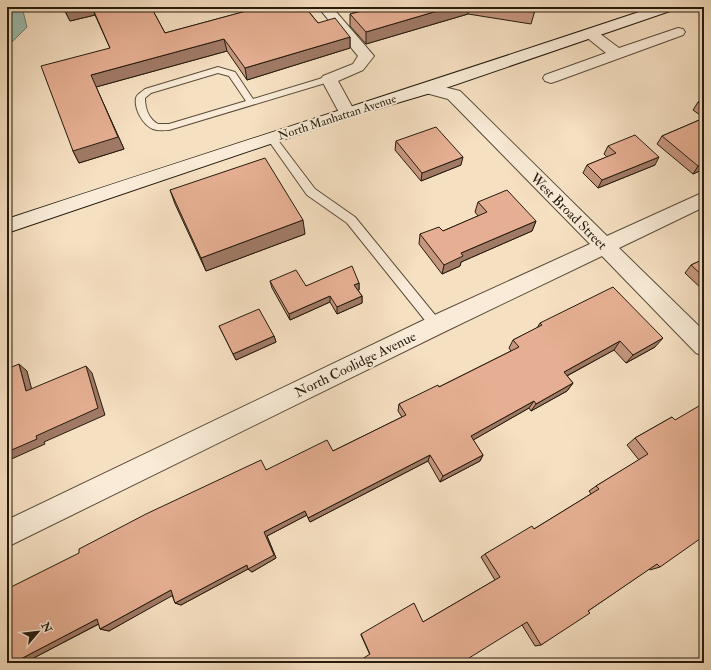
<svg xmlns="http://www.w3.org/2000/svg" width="711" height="670" font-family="'IM FELL Double Pica',serif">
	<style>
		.water { fill: #9dbdb1; stroke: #6d7c6f }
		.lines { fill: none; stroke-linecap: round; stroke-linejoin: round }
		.lane-casing { stroke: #594c3a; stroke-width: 2 }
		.street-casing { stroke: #594c3a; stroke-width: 2 }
		.secondary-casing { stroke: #251b0d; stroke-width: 2 }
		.lane { fill: #f9ebd7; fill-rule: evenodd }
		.street { fill: #f9ebd7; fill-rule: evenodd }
		.secondary { fill: #f9ebd7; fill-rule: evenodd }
		.wall { fill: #c6967e; stroke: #251b0d }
		.shaded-wall { fill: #a17a67; stroke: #251b0d }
		.building { fill: #e6af93; stroke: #251b0d }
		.labels { text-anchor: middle; stroke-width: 4; stroke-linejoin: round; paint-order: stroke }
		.far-street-label { font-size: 12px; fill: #251b0d; stroke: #f9ebd7 }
		.street-label { font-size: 14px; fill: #251b0d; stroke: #f9ebd7 }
	</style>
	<rect width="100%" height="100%" fill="#f6e0c2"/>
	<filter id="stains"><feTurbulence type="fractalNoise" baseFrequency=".005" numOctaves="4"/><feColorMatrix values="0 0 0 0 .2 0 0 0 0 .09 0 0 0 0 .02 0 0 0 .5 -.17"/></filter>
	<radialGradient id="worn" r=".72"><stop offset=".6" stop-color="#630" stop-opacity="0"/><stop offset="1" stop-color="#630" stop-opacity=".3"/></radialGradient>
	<!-- water -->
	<polygon class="water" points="7,7 22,7 27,27 7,47"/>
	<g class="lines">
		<defs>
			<g id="lane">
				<path d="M218,67L235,72L253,99L329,76L333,79L332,81L169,130C164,130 158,131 153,129C143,125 134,109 136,98C137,94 142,92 145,89ZM218,73L229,76L246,101L169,124H158C149,119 145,109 145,98L151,93Z"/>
				<polygon points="271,134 274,135 315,189 355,217 440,321 442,325 440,329 436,330 432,329 347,223 307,195 266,137"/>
			</g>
			<g id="street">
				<polygon points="318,7 332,7 374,56 363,70 338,81 355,112 353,116 347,117 341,116 321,79 323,76 353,64 358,56"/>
				<polygon points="678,28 683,29 685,32 683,35 557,81 551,83 545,81 543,78 545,75 606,53 585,36 583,33 585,30 595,30 619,48"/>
				<polygon points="428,83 460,91 607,236 704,192 704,207 619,248 704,331 704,356 696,353 602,256 444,332 7,547 7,520 428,318 590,244 448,99 422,92 420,88 422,84"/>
			</g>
			<path id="secondary" d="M654,7H675L673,10L434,92L353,116L7,233V219C223,147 439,79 654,7Z"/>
		</defs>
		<!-- lane casing -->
		<use href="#lane" class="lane-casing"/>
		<!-- street casing -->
		<use href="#street" class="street-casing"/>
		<!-- secondary casing -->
		<use href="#secondary" class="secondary-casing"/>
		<!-- lane -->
		<use href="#lane" class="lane"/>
		<!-- street -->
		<use href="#street" class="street"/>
		<!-- secondary -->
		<use href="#secondary" class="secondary"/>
	</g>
	<!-- wall -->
	<g class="wall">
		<polygon points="63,7 151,7 165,33 258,8 257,7 305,7 318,23 350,37 350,48 247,80 227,51 96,87 124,149 79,163 73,151 110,48 95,15 70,21"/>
		<polygon points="352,7 536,7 531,24 468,14 366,44 350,26 350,14 357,12"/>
		<polygon points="704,99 704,169 693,174 657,144 662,136 704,118 693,110 698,102"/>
		<polygon points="396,141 461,165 421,181 395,150"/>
		<polygon points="608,146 655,165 598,188 583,173 587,165 607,157 604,154"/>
		<polygon points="170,190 305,234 206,271 175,204"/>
		<polygon points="478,202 536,221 532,231 461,262 460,266 442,274 419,244 420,234 443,231 478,216 475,212"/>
		<polygon points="704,259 704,291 685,273 691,265"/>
		<polygon points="270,281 306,286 359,283 359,290 358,290 362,296 362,303 337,314 330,302 290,320 272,288"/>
		<polygon points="540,323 655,347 626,363 614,350 567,376 573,383 567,391 531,411 529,408 473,440 483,455 480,461 440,482 428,461 310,522 307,515 267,536 276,558 252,572 248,569 181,605 175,603 172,595 109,631 100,629 99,624 24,663 7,663 266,470 333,451 402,417 398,411 399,404 439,387 511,351 509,348 513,340 537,328"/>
		<polygon points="219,326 274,336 276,342 236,360"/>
		<polygon points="672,417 660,567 650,570 649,569 588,611 541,645 535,646 522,625 370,655 361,635 361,634 423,622 495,580 481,557 485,554 534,529 591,494 589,491 596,486 639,460 627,445 635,438"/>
	</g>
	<!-- shaded-wall -->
	<g class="shaded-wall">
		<polygon points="73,7 92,7 95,15 70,21 64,9"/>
		<polygon points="451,7 469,7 468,14 366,44 366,32"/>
		<polygon points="350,37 350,48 247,80 245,68"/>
		<polygon points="224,39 227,51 96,87 124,149 79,163 73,151 91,75"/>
		<polygon points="463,157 461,165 421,181 422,173"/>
		<polygon points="659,157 655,165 598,188 602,180"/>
		<polygon points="704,163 704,169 693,174 698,166"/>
		<polygon points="303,220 305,234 206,271 201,258"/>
		<polygon points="536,221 532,231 461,262 460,266 442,274 444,265 461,253"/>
		<polygon points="359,283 359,290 354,292 354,285"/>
		<polygon points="330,296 330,302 290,320 289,314"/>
		<polygon points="362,296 362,303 337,314 337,307"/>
		<polygon points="274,336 276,342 236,360 233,354"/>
		<polygon points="663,338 655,347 626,363 633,355"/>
		<polygon points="620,341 614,350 559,380 564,372"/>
		<polygon points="19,364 27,371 34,398 26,391"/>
		<polygon points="86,366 92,373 105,415 44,442 45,444 7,461 7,452 36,436"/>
		<polygon points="573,383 567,391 531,411 536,404"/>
		<polygon points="534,401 529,408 468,443 471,436"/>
		<polygon points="430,455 428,461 310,522 308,518"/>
		<polygon points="483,455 480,461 440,482 443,476"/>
		<polygon points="305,511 307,515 267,536 276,558 252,572 248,569 181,605 175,603 247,565 264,532"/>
		<polygon points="171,590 177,593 109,631 100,629"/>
		<polygon points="97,619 106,620 24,663 13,663"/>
	</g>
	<!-- building -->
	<g class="building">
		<polygon points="63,7 73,7 64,9"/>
		<polygon points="92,7 151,7 165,33 261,7 305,7 318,23 335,18 350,37 245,68 224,39 91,75 118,137 73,151 41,66 110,48"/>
		<polygon points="363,7 451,7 366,32 350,14 366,10"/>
		<polygon points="504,7 536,7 535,12"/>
		<polygon points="704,99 704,106 698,102"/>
		<polygon points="704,118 704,163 698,166 662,136"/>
		<polygon points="436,127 463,157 422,173 396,141"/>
		<polygon points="635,135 659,157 602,180 587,165 616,153 608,146"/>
		<polygon points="265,158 303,220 201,258 170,190"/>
		<polygon points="507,190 536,221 461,253 463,256 444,265 420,234 439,227 443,231 487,212 478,202"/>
		<polygon points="704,259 704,277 691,265"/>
		<polygon points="352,266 359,283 354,285 362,296 337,307 330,296 289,314 270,281 296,270 306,286"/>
		<polygon points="613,287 663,338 633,355 620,341 564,372 573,383 536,404 534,401 471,436 483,455 443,476 430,455 308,518 305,511 264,532 274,555 248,569 247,565 175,603 171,590 100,629 97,619 13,663 7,663 7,589 79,553 79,549 146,514 261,460 266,470 327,440 333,451 406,415 399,404 438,385 439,387 519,347 513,340 542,325 540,323"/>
		<polygon points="259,309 274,336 233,354 219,326"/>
		<polygon points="19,364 26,391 86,366 98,408 36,436 37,439 7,452 7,369"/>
		<polygon points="704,403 704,536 660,567 657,564 588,611 590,613 541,645 527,622 461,663 356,663 370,654 361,634 414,603 423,622 500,577 485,554 532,526 534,529 599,489 596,486 648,454 635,438 672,417 675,420"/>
	</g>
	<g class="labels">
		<!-- far-street labels -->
		<g class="far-street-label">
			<text transform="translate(337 117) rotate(-18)" y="4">North Manhattan Avenue</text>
		</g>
		<!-- street labels -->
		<g class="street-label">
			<text transform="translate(569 211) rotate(45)" y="5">West Broad Street</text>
			<text transform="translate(355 364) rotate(-26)" y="5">North Coolidge Avenue</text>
		</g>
	</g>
	<!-- margin -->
	<rect width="711" height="670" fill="none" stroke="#f6e0c2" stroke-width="24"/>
	<rect x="8" y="8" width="695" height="654" fill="none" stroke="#251b0d" stroke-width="2"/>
	<rect x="12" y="12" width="687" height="646" fill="none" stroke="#251b0d"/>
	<!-- north arrow -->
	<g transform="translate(38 632) rotate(62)" stroke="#f9ebd7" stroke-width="3" paint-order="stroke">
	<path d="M0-3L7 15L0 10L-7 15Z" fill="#251b0d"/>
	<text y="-6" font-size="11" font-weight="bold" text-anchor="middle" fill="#251b0d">N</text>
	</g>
	<rect width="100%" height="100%" filter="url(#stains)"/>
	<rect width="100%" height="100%" fill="url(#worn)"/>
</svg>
